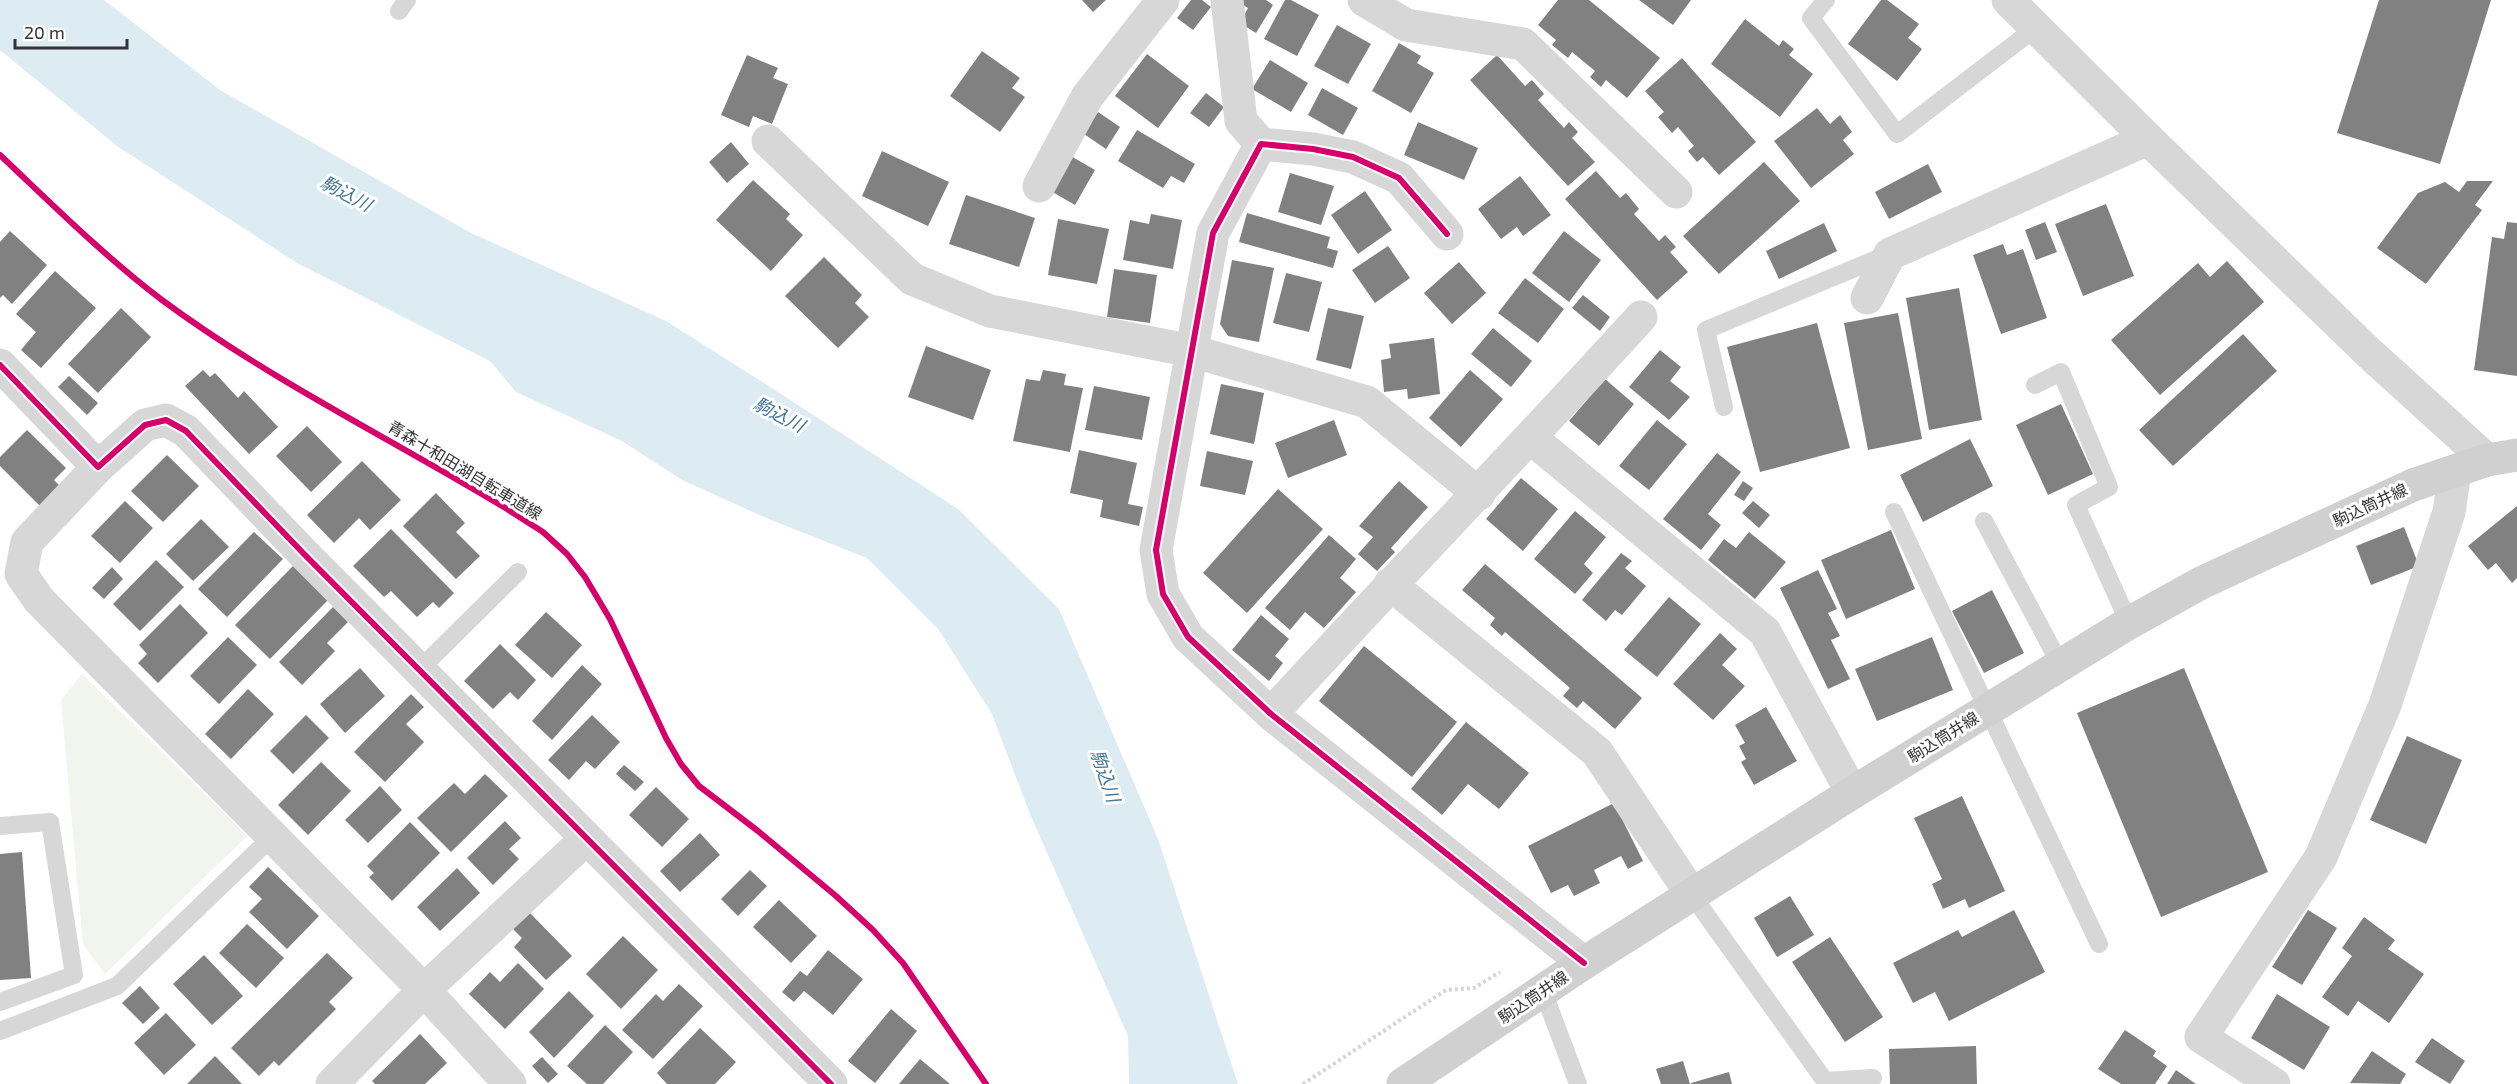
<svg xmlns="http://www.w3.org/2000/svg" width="2517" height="1084" font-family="'Exo 2','Noto Sans JP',sans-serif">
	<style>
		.green { fill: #f1f5ed }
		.water { fill: #ddebf3 }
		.building { fill: #818181 }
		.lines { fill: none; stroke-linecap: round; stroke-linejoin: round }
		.path { stroke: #d6d6d6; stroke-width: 4; stroke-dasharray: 3 3; stroke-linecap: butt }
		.service { stroke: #d7d7d7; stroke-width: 18 }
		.minor { stroke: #d7d7d7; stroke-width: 33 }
		.tertiary { stroke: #d7d7d7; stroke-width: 33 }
		.secondary { stroke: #d0d0d0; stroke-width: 33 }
		.cycleway-casing { stroke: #fff; stroke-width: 10 }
		.cycleway { stroke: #d6006c; stroke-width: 6 }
		.labels { text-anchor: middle; stroke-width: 6; stroke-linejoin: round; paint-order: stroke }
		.street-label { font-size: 16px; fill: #333; stroke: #fff }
		.water-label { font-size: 18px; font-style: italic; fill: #3f7597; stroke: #fff }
	</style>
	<rect width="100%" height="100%" fill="#fff"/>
	<!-- green -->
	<polygon class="green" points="82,674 247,836 105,974 83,944 61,700"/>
	<!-- water -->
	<polygon class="water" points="0,0 104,0 220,90 471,233 666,321 764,383 958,509 1059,609 1158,839 1238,1084 1129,1084 1128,1036 1030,814 992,714 938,629 867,558 771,520 682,480 622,441 516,392 490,361 297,263 117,146 0,50"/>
	<!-- building -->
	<g class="building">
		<polygon points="1082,0 1106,0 1093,12"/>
		<polygon points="1191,0 1202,0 1211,7 1193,30 1177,18"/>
		<polygon points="1235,0 1266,0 1273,5 1256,33 1240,23 1248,8"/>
		<polygon points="1285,0 1291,0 1319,15 1297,56 1264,39"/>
		<polygon points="1558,0 1589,0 1660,58 1627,98 1606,80 1601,87 1590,77 1595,71 1572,52 1568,58 1552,45 1556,40 1538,25"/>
		<polygon points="1639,0 1691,0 1673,25"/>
		<polygon points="1881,0 1887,0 1919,24 1908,38 1922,49 1897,81 1848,44"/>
		<polygon points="2379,0 2491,0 2440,164 2337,133"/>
		<polygon points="1745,19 1779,46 1783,40 1794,49 1789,55 1813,74 1780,117 1711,64"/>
		<polygon points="1337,25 1371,44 1348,84 1314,66"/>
		<polygon points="1399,43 1421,56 1417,63 1434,73 1411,113 1372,91"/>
		<polygon points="982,51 1020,78 1012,88 1025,97 1000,132 950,96"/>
		<polygon points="1147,54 1189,86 1158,128 1115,96"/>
		<polygon points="747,55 778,68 773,78 788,84 772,124 753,116 749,127 721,115"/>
		<polygon points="1497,55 1525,86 1532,80 1544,94 1538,100 1564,128 1569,122 1578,132 1572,138 1595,162 1568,186 1470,80"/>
		<polygon points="1682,58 1756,142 1719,175 1703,157 1697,162 1688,151 1694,146 1678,127 1672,133 1658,117 1664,112 1645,91"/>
		<polygon points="1270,60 1308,83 1291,112 1252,89"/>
		<polygon points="1322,88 1358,108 1343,135 1308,115"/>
		<polygon points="1206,93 1224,107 1209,127 1190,113"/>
		<polygon points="1817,108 1830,124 1840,115 1852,132 1843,140 1854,154 1811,188 1774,141"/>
		<polygon points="1098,112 1120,127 1106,149 1084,134"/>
		<polygon points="1418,122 1478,148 1464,180 1404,155"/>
		<polygon points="1137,130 1195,164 1184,183 1171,176 1163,188 1118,161"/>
		<polygon points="731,142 749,164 727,183 709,162"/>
		<polygon points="882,151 949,182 928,226 862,196"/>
		<polygon points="1069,155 1095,170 1075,205 1049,190"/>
		<polygon points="1764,162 1800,201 1719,274 1683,236"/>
		<polygon points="1928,164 1942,192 1889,219 1875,192"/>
		<polygon points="1596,171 1620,198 1626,193 1639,209 1634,214 1659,241 1665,235 1676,247 1670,252 1688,272 1657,300 1565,199"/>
		<polygon points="1290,173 1334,186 1321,225 1278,212"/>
		<polygon points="1520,176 1551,215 1523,236 1517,227 1501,239 1478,209"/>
		<polygon points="753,180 790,214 786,219 803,235 771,271 716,220"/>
		<polygon points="2467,181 2493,181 2475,205 2482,210 2426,284 2377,248 2418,193 2445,182 2459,192"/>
		<polygon points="1365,191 1392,230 1358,254 1331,215"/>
		<polygon points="966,195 1035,218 1019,267 949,244"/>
		<polygon points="2106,204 2134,276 2083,296 2055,224"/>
		<polygon points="1247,213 1330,237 1327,248 1338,251 1333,268 1239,242"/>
		<polygon points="1151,214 1182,220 1173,269 1123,260 1130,220 1149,224"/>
		<polygon points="1058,219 1109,229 1097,284 1048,275"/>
		<polygon points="2045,222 2057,252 2036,260 2025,230"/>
		<polygon points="2507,222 2517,223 2517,376 2474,370 2492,237 2504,239"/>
		<polygon points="1824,223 1837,251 1779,279 1766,251"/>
		<polygon points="10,231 47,265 12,304 3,295 0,298 0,242"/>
		<polygon points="1564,231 1601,260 1569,302 1532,273"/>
		<polygon points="2003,244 2007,255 2023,249 2047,318 2001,334 1973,255"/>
		<polygon points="1388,246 1410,278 1375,303 1352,270"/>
		<polygon points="824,257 862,295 855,303 869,317 838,348 785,296"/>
		<polygon points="1232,260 1274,268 1259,342 1228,336 1220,324"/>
		<polygon points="2227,261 2264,302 2160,395 2111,340 2198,263 2210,277"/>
		<polygon points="1459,262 1486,293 1452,324 1424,293"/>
		<polygon points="1114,269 1157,275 1150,323 1107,317"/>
		<polygon points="55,271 96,308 41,368 21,350 36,332 16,314"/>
		<polygon points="1286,273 1322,282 1309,332 1273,323"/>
		<polygon points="1525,278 1564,309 1538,343 1498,313"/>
		<polygon points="1959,288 1982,420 1929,430 1906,298"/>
		<polygon points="1583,295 1610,317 1600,331 1572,308"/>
		<polygon points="121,308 151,337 98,393 68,364"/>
		<polygon points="1328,308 1364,316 1351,369 1316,360"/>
		<polygon points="1898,313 1922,439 1868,450 1844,323"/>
		<polygon points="1817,323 1850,448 1760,472 1727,347"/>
		<polygon points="1493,328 1532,361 1511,387 1471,354"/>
		<polygon points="2243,334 2277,371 2173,466 2139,430"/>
		<polygon points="1434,338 1440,394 1408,399 1407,389 1384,392 1381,360 1391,358 1389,344"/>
		<polygon points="926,346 991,370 973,420 908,397"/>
		<polygon points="1660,350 1681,367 1670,381 1690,397 1669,420 1629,387"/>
		<polygon points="203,370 210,377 215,373 238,398 244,391 278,427 249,454 185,386"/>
		<polygon points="1043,370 1066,374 1064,385 1083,388 1070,452 1013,441 1026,379 1040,381"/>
		<polygon points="1470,370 1503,399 1461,447 1429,418"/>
		<polygon points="69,376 98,403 87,415 58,387"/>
		<polygon points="1605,379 1634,404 1599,446 1569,421"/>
		<polygon points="1221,384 1264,393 1254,444 1210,434"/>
		<polygon points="1094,386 1150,397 1142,440 1085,430"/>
		<polygon points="2061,404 2093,474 2048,495 2016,425"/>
		<polygon points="1334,420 1347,455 1288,478 1275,443"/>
		<polygon points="1657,420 1687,444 1649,490 1619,466"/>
		<polygon points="307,426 342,462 311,492 276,456"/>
		<polygon points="27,430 66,468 54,480 63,489 43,509 0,466 0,457"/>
		<polygon points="1970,439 1993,486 1923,522 1900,475"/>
		<polygon points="1079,450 1137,463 1128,504 1143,507 1139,526 1100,517 1103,500 1070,493"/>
		<polygon points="1207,451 1253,461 1245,495 1200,486"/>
		<polygon points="1717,453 1741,472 1708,514 1721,525 1701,550 1663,519"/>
		<polygon points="167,455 199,486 163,522 131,491"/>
		<polygon points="362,461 401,500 370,530 359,518 334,543 307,515"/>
		<polygon points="1521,478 1558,509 1523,551 1486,519"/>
		<polygon points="1399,481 1428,507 1391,548 1395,552 1377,571 1358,554 1373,537 1359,526"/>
		<polygon points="1743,481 1753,488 1744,501 1734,495"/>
		<polygon points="1278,489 1323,529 1247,613 1203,573"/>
		<polygon points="436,493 465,523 456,532 480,556 456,579 403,526"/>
		<polygon points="125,501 153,528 120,563 91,536"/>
		<polygon points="1753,501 1770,515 1759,528 1742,513"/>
		<polygon points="2517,506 2517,578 2512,583 2496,563 2488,570 2468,546"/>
		<polygon points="1575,511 1606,537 1584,564 1593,573 1575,594 1534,559"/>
		<polygon points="201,519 229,547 193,581 166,554"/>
		<polygon points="2404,527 2419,566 2371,585 2356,546"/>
		<polygon points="391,529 454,593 439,608 433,602 417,617 391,591 384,597 353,566"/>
		<polygon points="1891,530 1915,589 1846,619 1821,560"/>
		<polygon points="254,532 283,559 227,617 198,589"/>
		<polygon points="1749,532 1786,562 1755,599 1708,560 1724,539 1736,548"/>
		<polygon points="1329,535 1356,559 1340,578 1356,592 1324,628 1305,612 1290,630 1265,608"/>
		<polygon points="1621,553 1632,561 1625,568 1646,586 1622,615 1615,610 1606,621 1582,600"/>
		<polygon points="156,560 184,587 140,631 113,604"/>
		<polygon points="1485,564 1642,698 1615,729 1583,701 1577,708 1563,696 1570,688 1505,632 1502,636 1490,625 1495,618 1462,590"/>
		<polygon points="294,565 329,599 270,659 235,625"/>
		<polygon points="112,567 123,579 104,599 92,588"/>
		<polygon points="1818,570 1837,609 1828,613 1840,636 1831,640 1850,679 1828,689 1780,588"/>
		<polygon points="1992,590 2024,653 1984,673 1952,611"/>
		<polygon points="1669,597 1701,624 1657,677 1624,650"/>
		<polygon points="180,604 208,633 158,683 138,663 147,654 139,645"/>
		<polygon points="333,607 348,622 327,643 335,651 302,685 279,662"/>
		<polygon points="546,612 582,645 552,678 515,645"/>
		<polygon points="1261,615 1289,639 1275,656 1283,663 1269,681 1232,650"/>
		<polygon points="1720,633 1737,649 1722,665 1745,686 1713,720 1673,684"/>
		<polygon points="228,637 257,665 219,704 190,676"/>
		<polygon points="1932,637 1953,690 1877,721 1855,669"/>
		<polygon points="500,644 536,680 518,700 510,692 493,709 464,681"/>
		<polygon points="1364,646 1457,722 1412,777 1319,701"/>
		<polygon points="582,665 602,684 552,740 532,721"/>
		<polygon points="360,668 385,696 345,733 320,704"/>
		<polygon points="2184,668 2268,872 2161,917 2077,713"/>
		<polygon points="248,689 274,714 231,759 205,734"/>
		<polygon points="411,694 424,707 406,724 424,742 385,782 354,752"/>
		<polygon points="1766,707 1797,761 1754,785 1741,762 1746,759 1739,746 1745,743 1735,725"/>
		<polygon points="306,715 329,738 293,774 270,751"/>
		<polygon points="592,715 620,742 595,769 586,761 569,780 548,760"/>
		<polygon points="1466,722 1529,773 1499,809 1468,784 1442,815 1411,789"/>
		<polygon points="2407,736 2462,760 2426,844 2370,820"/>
		<polygon points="321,762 351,791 308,835 278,805"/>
		<polygon points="624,765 644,782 635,791 616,774"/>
		<polygon points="485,774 508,796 451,852 417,818 454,783 465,794"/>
		<polygon points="380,786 402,810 368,843 345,820"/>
		<polygon points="656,787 689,819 662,847 629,815"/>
		<polygon points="1962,796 2005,891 1969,908 1965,899 1943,909 1932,884 1942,879 1914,818"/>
		<polygon points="1614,803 1643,861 1628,869 1621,856 1594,870 1600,883 1574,896 1568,885 1551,893 1528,846"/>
		<polygon points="505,821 521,838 509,849 519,859 493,885 467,858"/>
		<polygon points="410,822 440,853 392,901 369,877 374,873 367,866"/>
		<polygon points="700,833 720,855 680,892 660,871"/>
		<polygon points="22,852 31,978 0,980 0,854"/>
		<polygon points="268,867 319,916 287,949 249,912 262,899 249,887"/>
		<polygon points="457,868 480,893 440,931 417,907"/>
		<polygon points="750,870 767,886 738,916 721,899"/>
		<polygon points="1790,896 1814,935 1777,957 1754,918"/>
		<polygon points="779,900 817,936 791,963 753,927"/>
		<polygon points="2014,910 2045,972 1949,1021 1935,992 1913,1003 1893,963 1958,930 1962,937"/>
		<polygon points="2308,910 2337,928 2302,985 2272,967"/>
		<polygon points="530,913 572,956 546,980 514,947 522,938 513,929"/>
		<polygon points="2364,917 2395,940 2388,949 2424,974 2389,1023 2358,1001 2348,1016 2322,997 2352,956 2342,948"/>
		<polygon points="247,924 284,958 256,988 219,953"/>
		<polygon points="623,936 658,970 621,1009 586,974"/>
		<polygon points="1830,937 1883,1017 1845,1042 1792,962"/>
		<polygon points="828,950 863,979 833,1015 804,991 794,1002 782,992 800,971 807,976"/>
		<polygon points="327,953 353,978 329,1002 336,1009 279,1066 274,1061 259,1076 231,1048"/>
		<polygon points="204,955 243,996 212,1025 173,984"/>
		<polygon points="518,963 544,989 505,1029 469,994 490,972 500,982"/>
		<polygon points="679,984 703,1006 653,1059 622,1030 656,994 663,1001"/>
		<polygon points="140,986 160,1008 143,1024 122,1003"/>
		<polygon points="569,991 594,1016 554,1058 529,1032"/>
		<polygon points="2277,994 2330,1027 2304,1070 2251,1038"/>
		<polygon points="891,1009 917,1031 875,1083 848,1061"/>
		<polygon points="166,1013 196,1045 164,1075 134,1043"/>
		<polygon points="605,1025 633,1052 603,1084 587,1084 567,1066"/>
		<polygon points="700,1028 736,1062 715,1084 667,1084 657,1073"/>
		<polygon points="2125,1030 2156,1051 2153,1056 2167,1066 2155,1084 2121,1084 2098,1069"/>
		<polygon points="420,1034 447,1063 425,1084 375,1084 372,1081"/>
		<polygon points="2432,1038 2465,1061 2450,1084 2415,1062"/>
		<polygon points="1976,1046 1977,1084 1890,1084 1889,1049"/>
		<polygon points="2372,1051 2406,1074 2400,1084 2350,1083"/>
		<polygon points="215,1056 242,1084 187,1084"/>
		<polygon points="542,1057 558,1074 548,1083 532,1066"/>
		<polygon points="920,1059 950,1084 899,1084"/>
		<polygon points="1683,1061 1690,1084 1661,1084 1656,1069"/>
		<polygon points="2176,1070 2196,1084 2167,1084"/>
		<polygon points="1729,1072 1732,1084 1691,1084 1691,1083"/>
	</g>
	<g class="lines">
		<!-- path -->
		<polyline class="path" points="1303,1084 1446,990 1474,988 1500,972"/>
		<!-- service -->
		<g class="service">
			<polyline points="1826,0 1811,18 1897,134 2037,27"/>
			<polyline points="399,11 407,0"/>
			<polyline points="2035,385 2061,372 2109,487 2076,505 2129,623"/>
			<polyline points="1724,407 1706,330 1889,254"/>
			<polyline points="1894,512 2099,944"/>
			<polyline points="1984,521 2060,664"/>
			<polyline points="419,670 518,572"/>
			<polyline points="0,826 50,822 74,975 0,1002"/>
			<polyline points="1692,895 1825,1081 1873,1078"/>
			<polyline points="1543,991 1578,1084"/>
			<polyline points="0,1031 117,986 273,836"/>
		</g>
		<!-- minor -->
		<g class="minor">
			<polyline points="1227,0 1241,121 1261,144"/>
			<polyline points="1364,0 1406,25 1523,44 1676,192"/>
			<polyline points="768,141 912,279 990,311 1192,351 1367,402 1479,494"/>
			<polyline points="1039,186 1087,97 1163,0"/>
			<polyline points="1447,234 1399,178 1353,157 1313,149 1261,144 1213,233 1156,550 1163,594 1188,637 1271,714 1584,963"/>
			<polyline points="1867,298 1890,254 2148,139"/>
			<polyline points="0,365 98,467 145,425 166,420 186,431 305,555 831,1084"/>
			<polyline points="1531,438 1765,632 1852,793"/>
			<polyline points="98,467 27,542 21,574 39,600 424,990 510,1084"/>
			<polyline points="1390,584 1597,752 1692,895"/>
			<path d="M1271,714C1393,581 1519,451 1641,317"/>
			<polyline points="332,1084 424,990 586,839"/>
			<polyline points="2274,1084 2201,1037 2321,857 2385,705 2449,512 2455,471"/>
		</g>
		<!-- tertiary -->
		<polyline class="tertiary" points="2008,0 2148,139 2368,352 2487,460"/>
		<!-- secondary -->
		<polyline class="secondary" points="1403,1084 1584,963 1852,793 2129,623 2201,583 2413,485 2487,460 2517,455"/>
		<defs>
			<g id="cycleway">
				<path d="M0,155C53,205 104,256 162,300C270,380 393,440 507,509L543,532L567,554L585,577L610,619L666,738L681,764L699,786L758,831L836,896L873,930L903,963L986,1084"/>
				<polyline points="1447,234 1399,178 1353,157 1313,149 1261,144 1213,233 1156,550 1163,594 1188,637 1271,714 1584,963"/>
				<polyline points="0,365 98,467 145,425 166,420 186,431 305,555 831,1084"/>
			</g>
		</defs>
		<!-- cycleway casing -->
		<use href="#cycleway" class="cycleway-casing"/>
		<!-- cycleway -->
		<use href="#cycleway" class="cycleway"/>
	</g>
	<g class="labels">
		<!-- street labels -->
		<g class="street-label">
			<text transform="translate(465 470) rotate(31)" y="6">青森十和田湖自転車道線</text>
			<text transform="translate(2370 505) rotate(-25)" y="6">駒込筒井線</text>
			<text transform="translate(1943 737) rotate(-32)" y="6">駒込筒井線</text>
			<text transform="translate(1533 997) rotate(-34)" y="6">駒込筒井線</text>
		</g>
		<!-- water labels -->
		<g class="water-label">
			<text transform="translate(346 194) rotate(28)" y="6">駒込川</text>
			<text transform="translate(779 415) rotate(27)" y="6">駒込川</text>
			<text transform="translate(1105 776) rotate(71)" y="6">駒込川</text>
		</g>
	</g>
	<!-- scale -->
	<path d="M15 39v9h112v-9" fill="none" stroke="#333333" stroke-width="3"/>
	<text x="24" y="39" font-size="18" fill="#333333" stroke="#ffffff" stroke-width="4.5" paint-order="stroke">20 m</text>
</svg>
